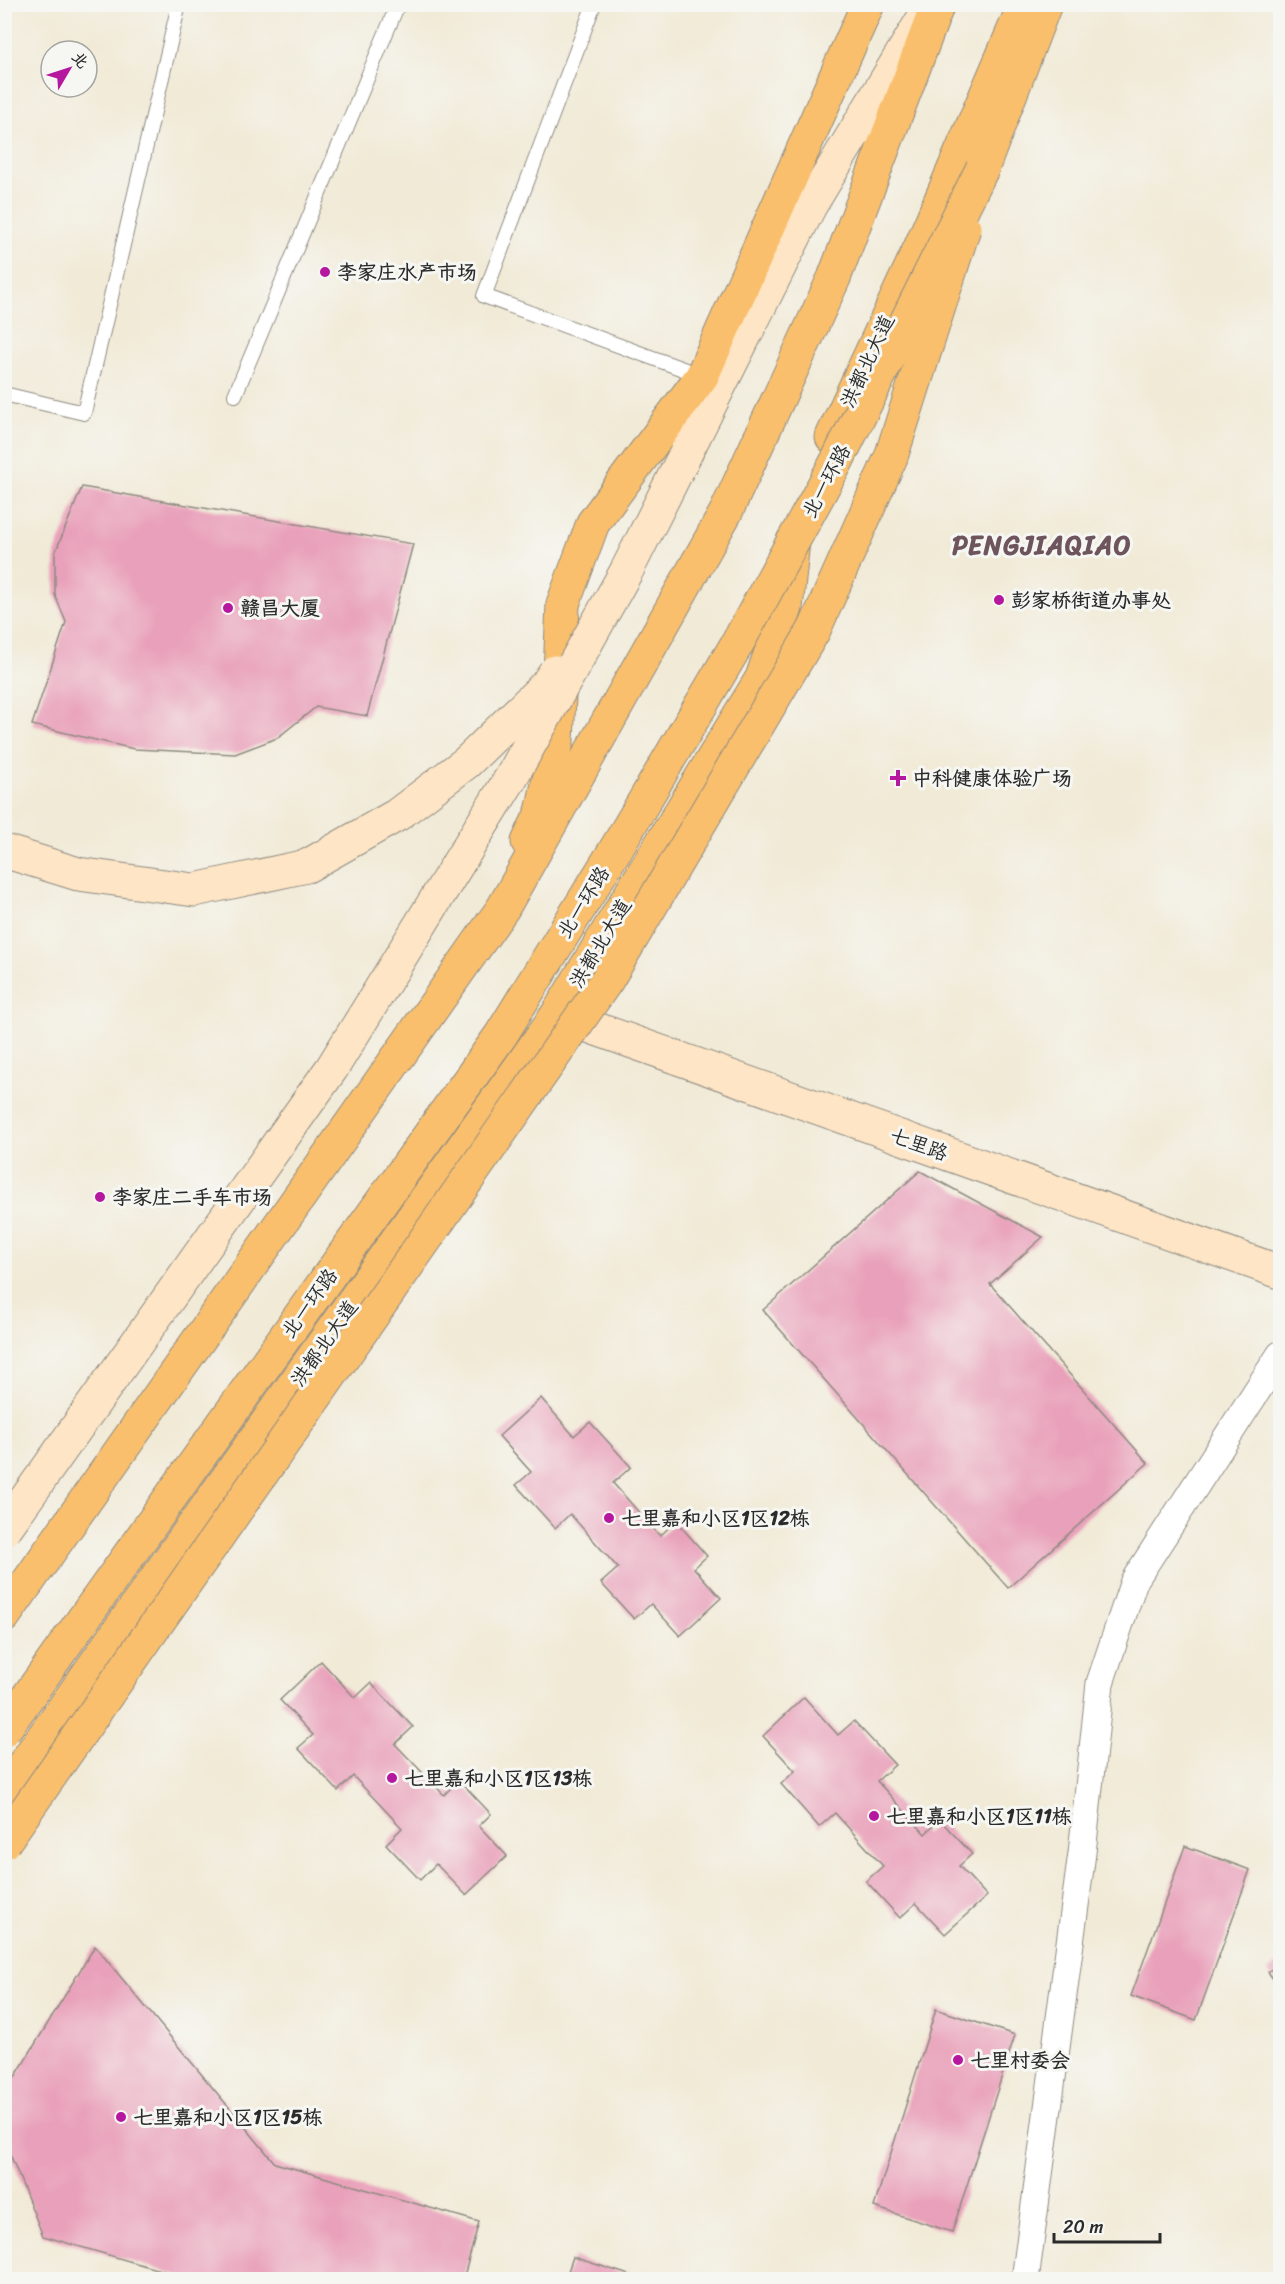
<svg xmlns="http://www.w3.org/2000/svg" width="1285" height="2284" font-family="Sriracha,'LXGW WenKai TC',sans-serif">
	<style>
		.building { fill: #e9a0ba }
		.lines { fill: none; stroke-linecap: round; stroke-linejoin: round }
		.lane-casing { stroke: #8e8a81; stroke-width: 16 }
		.street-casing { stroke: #8e8a81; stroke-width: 29 }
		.secondary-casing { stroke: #8e8a81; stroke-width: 35 }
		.primary-casing { stroke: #8e8a81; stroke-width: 35 }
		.highway-casing { stroke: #8e8a81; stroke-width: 35 }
		.lane { stroke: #fff; stroke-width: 14 }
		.street { stroke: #fff; stroke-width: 27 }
		.secondary { stroke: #fde5c5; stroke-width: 33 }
		.primary { stroke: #f9bf6d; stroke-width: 33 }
		.highway { stroke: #f9bf6d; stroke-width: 33 }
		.secondary-bridge-casing { stroke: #8e8a81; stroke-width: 35; stroke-linecap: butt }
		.primary-bridge-casing { stroke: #8e8a81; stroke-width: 35; stroke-linecap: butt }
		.highway-bridge-casing { stroke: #8e8a81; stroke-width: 35; stroke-linecap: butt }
		.secondary-bridge { stroke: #fde5c5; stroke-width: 33 }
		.primary-bridge { stroke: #f9bf6d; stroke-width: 33 }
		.highway-bridge { stroke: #f9bf6d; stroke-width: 33 }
		.poi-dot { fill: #b5179e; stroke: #f6f6f2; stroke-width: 2 }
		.labels { text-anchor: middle; stroke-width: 6; stroke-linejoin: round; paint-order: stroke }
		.poi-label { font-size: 20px; font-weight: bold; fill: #2b2b2b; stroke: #f6f6f2; text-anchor: start }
		.street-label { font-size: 20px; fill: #2b2b2b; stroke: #f6f6f2 }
		.district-label { font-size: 26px; font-weight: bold; letter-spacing: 1.5px; fill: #6e545d; stroke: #f6f6f2 }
	</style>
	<rect width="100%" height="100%" fill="#f6f6f2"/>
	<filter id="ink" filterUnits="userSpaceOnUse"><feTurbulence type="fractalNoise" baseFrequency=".0167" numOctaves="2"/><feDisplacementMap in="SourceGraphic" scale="12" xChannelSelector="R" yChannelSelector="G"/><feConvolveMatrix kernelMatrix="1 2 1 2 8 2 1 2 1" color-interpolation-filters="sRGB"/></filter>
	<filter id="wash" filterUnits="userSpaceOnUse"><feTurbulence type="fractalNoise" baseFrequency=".008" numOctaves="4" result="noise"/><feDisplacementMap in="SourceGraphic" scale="24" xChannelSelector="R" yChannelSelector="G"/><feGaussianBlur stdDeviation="1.35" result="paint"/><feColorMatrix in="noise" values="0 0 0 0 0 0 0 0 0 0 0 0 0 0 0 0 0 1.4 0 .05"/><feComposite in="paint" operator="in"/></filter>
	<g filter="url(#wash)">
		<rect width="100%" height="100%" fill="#f1ead7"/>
		<g id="blocks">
			<!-- building -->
			<g class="building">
				<polygon points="82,487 413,544 367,716 316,707 277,738 235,754 134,749 32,725 66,622 55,595 55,553"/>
				<polygon points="920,1171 1043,1237 990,1284 1148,1463 1008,1588 763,1310"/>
				<polygon points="541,1398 574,1436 590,1422 631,1467 613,1483 660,1536 676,1521 707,1556 694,1568 721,1598 680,1636 651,1604 634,1619 601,1583 618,1568 570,1514 555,1528 516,1485 531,1472 499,1436"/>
				<polygon points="321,1661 355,1698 371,1683 413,1727 395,1744 444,1795 459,1780 491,1814 479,1826 507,1856 466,1895 436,1864 420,1880 386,1844 402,1828 353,1776 338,1791 298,1748 313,1735 280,1700"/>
				<polygon points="804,1697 838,1735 854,1721 895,1765 877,1781 925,1834 940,1820 972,1854 959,1866 987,1896 945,1934 916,1903 900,1918 866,1881 883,1866 835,1813 819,1827 781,1784 795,1771 763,1736"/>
				<polygon points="1185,1846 1250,1870 1196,2020 1131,1996"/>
				<polygon points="95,1946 275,2163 479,2222 463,2280 194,2280 43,2236 4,2139 4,2095"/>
				<polygon points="1280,1962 1280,1988 1268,1972"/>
				<polygon points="936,2009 1015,2035 952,2232 874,2207"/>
				<polygon points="573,2257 642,2279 642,2280 565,2280"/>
			</g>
		</g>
	</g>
	<g filter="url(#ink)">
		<use href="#blocks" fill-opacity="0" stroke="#8e8a81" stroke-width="1.5"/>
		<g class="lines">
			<defs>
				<g id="lane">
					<polyline points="594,4 484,296 702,376"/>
					<polyline points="4,394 84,413 179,4"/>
					<polyline points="235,395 398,4"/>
				</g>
				<polyline id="street" points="1025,2280 1082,1853 1100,1683 1134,1581 1280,1355"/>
				<g id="secondary">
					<polyline points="627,570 810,206 923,19"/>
					<polyline points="557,1015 1280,1272"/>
				</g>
				<g id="primary">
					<polyline points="832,437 920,248 1025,4"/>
					<polyline points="528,842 542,812 557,742 563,604 593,523 702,376 868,4"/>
					<polyline points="4,1792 557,1015 762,678 786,608 793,541"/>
				</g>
				<g id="highway">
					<polyline points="982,169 1045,4"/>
					<polyline points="4,1616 503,908 726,512 834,278 938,4"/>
				</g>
			</defs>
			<!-- lane casing -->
			<use href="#lane" class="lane-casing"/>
			<!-- street casing -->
			<use href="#street" class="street-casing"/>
			<!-- secondary casing -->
			<use href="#secondary" class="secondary-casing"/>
			<!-- primary casing -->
			<use href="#primary" class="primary-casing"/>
			<!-- highway casing -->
			<use href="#highway" class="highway-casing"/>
			<!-- lane -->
			<use href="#lane" class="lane"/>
			<!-- street -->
			<use href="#street" class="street"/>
			<!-- secondary -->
			<use href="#secondary" class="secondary"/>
			<!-- primary -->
			<use href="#primary" class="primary"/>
			<!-- highway -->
			<use href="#highway" class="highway"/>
			<defs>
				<g id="secondary-bridge">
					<polyline points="4,851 78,874 194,890 307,866 397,815 467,762 547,684 555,672"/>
					<polyline points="4,1530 332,1068 512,776 627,570"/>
				</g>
				<polyline id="primary-bridge" points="4,1842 607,980 814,630 891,457 964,228"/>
				<polyline id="highway-bridge" points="4,1730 501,1035 617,847 737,644 837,461 982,169"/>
			</defs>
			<!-- secondary-bridge casing -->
			<use href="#secondary-bridge" class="secondary-bridge-casing"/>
			<!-- primary-bridge casing -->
			<use href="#primary-bridge" class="primary-bridge-casing"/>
			<!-- highway-bridge casing -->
			<use href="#highway-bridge" class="highway-bridge-casing"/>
			<!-- secondary-bridge -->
			<use href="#secondary-bridge" class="secondary-bridge"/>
			<!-- primary-bridge -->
			<use href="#primary-bridge" class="primary-bridge"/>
			<!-- highway-bridge -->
			<use href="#highway-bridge" class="highway-bridge"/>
		</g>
	</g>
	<!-- markers -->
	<g class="poi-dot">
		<circle cx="325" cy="272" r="6"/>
		<circle cx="999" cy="600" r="6"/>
		<circle cx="228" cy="608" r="6"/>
		<path d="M895 769h6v6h6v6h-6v6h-6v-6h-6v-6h6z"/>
		<circle cx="100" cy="1197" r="6"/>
		<circle cx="609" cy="1518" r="6"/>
		<circle cx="392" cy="1778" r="6"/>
		<circle cx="874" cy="1816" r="6"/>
		<circle cx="958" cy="2060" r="6"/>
		<circle cx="121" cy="2117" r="6"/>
	</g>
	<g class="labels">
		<!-- poi labels -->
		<g class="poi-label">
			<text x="337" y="279">李家庄水产市场</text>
			<text x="1011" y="607">彭家桥街道办事处</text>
			<text x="240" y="615">赣昌大厦</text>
			<text x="912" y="785">中科健康体验广场</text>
			<text x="112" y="1204">李家庄二手车市场</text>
			<text x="621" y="1525">七里嘉和小区1区12栋</text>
			<text x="404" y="1785">七里嘉和小区1区13栋</text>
			<text x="886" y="1823">七里嘉和小区1区11栋</text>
			<text x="970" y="2067">七里村委会</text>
			<text x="133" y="2124">七里嘉和小区1区15栋</text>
		</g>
		<!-- street labels -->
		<g class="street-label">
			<text transform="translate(867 361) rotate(-65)" y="7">洪都北大道</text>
			<text transform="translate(826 481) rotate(-62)" y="7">北一环路</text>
			<text transform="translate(583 902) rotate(-58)" y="7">北一环路</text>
			<text transform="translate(600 943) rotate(-59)" y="7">洪都北大道</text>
			<text transform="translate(919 1144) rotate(20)" y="7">七里路</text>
			<text transform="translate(309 1303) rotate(-54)" y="7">北一环路</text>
			<text transform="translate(324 1343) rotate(-55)" y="7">洪都北大道</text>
		</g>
		<!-- district labels -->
		<g class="district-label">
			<text x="1042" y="554">PENGJIAQIAO</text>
		</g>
	</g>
	<!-- margin -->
	<rect width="1285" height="2284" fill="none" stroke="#f6f6f2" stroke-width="24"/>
	<!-- north arrow -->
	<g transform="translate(69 69) rotate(51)"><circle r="28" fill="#f6f6f2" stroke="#a5a5a2" stroke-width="1.5"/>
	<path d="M0-4.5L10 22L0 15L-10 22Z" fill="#b5179e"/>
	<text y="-9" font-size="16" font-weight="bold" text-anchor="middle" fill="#2b2b2b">北</text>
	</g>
	<!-- scale -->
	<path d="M1054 2233v9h106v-9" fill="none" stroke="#2b2b2b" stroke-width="3"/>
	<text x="1063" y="2233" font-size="18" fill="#2b2b2b" stroke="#f6f6f2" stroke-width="4.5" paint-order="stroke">20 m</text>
</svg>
